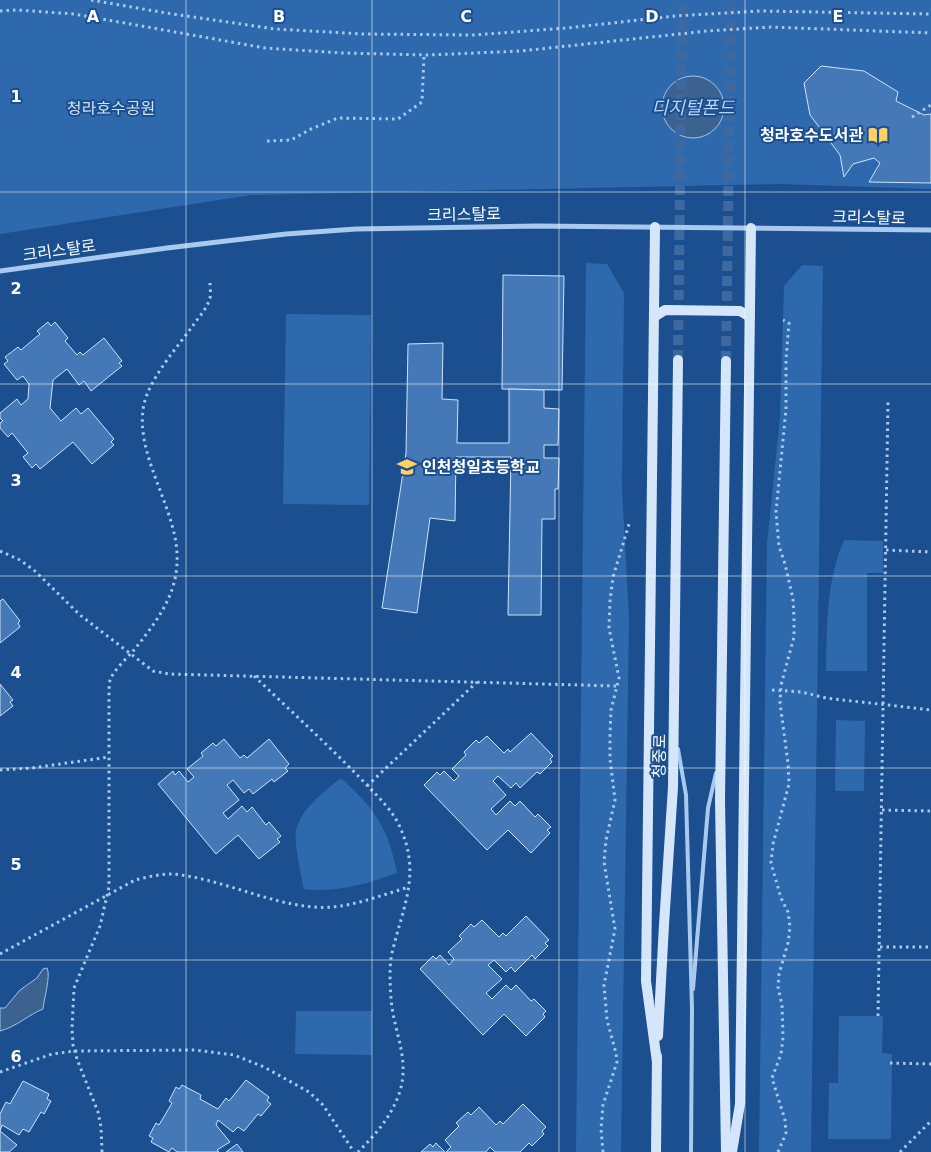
<svg xmlns="http://www.w3.org/2000/svg" width="931" height="1152" font-family="'DejaVu Sans','Noto Sans KR',sans-serif">
	<style>
		.green { fill: #2e69ad }
		.water { fill: #3c6290; stroke: #9cc4f0 }
		.building { fill: #4478b7; stroke: #cfe3fa }
		.lines { fill: none; stroke-linecap: round; stroke-linejoin: round }
		.secondary-tunnel { stroke: #3d69a0; stroke-width: 10; stroke-dasharray: 10 5; stroke-linecap: butt }
		.path { stroke: #a9c9ee; stroke-width: 3; stroke-dasharray: 2.5 4; stroke-linecap: butt }
		.lane { stroke: #a9c9ee; stroke-width: 4 }
		.street { stroke: #a9c9ee; stroke-width: 5 }
		.secondary { stroke: #d6e6fa; stroke-width: 10 }
		.grid { fill: none; stroke: #fff; stroke-width: 1; stroke-opacity: 0.55 }
		.labels { text-anchor: middle; stroke-width: 4; stroke-linejoin: round; paint-order: stroke }
		.park-label { font-size: 16px; fill: #cfe3fa; stroke: #1b4f8f }
		.poi-label { font-size: 16px; font-weight: bold; fill: #fff; stroke: #1b4f8f; text-anchor: end }
		.street-label { font-size: 16px; fill: #fff; stroke: #1b4f8f }
		.water-label { font-size: 18px; font-style: italic; fill: #b5d3f5; stroke: #1b4f8f }
		.grid-label { font-size: 16px; text-anchor: middle; font-weight: bold; fill: #fff; stroke: #1b4f8f; stroke-width: 4; stroke-linejoin: round; paint-order: stroke }
	</style>
	<rect width="100%" height="100%" fill="#1b4f8f"/>
	<!-- green -->
	<g class="green">
		<polygon points="0,0 931,0 931,189 781,184 251,195 0,234"/>
		<polygon points="586,263 607,264 624,293 622,488 629,619 621,1152 576,1152"/>
		<polygon points="802,265 823,266 811,1152 759,1152 767,544 780,417 784,286"/>
		<polygon points="286,314 371,315 369,505 283,504"/>
		<path d="M844,540L883,541V573H867V671H826C827,626 826,582 844,540Z"/>
		<polygon points="836,720 865,721 864,791 835,791"/>
		<path d="M341,778C375,810 388,826 397,873C366,884 337,893 304,889C301,876 294,843 296,831C300,809 325,791 341,778Z"/>
		<polygon points="296,1011 372,1011 372,1055 295,1054"/>
		<polygon points="839,1016 883,1016 882,1053 892,1054 891,1139 828,1139 829,1083 838,1083"/>
	</g>
	<!-- water -->
	<g class="water">
		<circle cx="693" cy="107" r="31"/>
		<path d="M47,968C51,976 44,998 43,1009C28,1015 16,1027 0,1031V1008H5L20,990L37,978L43,969Z"/>
	</g>
	<!-- building -->
	<g class="building">
		<polygon points="821,66 864,71 898,92 896,101 924,115 931,114 931,183 869,182 880,163 874,158 853,164 844,177 840,155 810,115 804,83"/>
		<polygon points="503,275 564,276 562,390 502,389"/>
		<polygon points="48,322 51,326 55,322 68,338 65,341 77,355 80,352 83,355 104,338 122,361 119,363 122,366 91,391 84,381 79,385 67,369 53,380 50,408 61,421 76,408 81,414 88,408 114,439 111,442 114,445 92,464 73,442 40,469 36,464 32,468 23,457 28,453 12,433 8,437 0,428 0,423 3,421 0,418 0,413 17,399 21,405 28,399 29,384 23,376 17,380 4,364 8,361 5,357 18,347 21,350 40,334 37,331"/>
		<polygon points="443,343 442,399 458,400 457,443 509,443 509,389 544,390 544,408 559,409 558,445 544,445 544,458 559,458 558,489 555,489 555,519 542,519 541,615 508,615 511,457 456,457 455,521 430,518 417,613 382,608 406,453 408,344"/>
		<polygon points="3,599 20,621 18,623 20,627 0,643 0,601"/>
		<polygon points="0,684 13,700 10,702 13,706 0,716"/>
		<polygon points="531,733 553,756 550,759 552,762 540,774 537,772 520,788 516,783 511,788 498,776 493,781 506,795 491,809 496,815 510,801 515,806 520,801 535,817 538,814 551,827 547,830 550,833 531,853 508,830 487,850 424,785 437,772 440,775 444,771 454,781 459,776 452,769 466,755 464,752 476,740 479,743 487,736 504,753 508,749 510,752"/>
		<polygon points="224,739 240,758 244,755 247,758 269,739 289,764 285,768 288,771 274,782 272,779 253,794 249,789 244,793 233,780 227,785 239,800 223,813 228,819 242,806 247,812 252,807 266,825 269,822 281,836 277,839 280,842 259,859 238,835 216,854 158,784 173,771 175,775 179,771 188,782 194,777 187,769 203,756 201,753 213,743 216,746"/>
		<polygon points="526,916 549,940 545,943 548,946 535,959 532,955 515,972 511,967 506,972 494,960 488,965 502,979 486,993 492,999 506,985 511,990 516,985 531,1001 534,999 546,1011 543,1014 545,1017 526,1036 504,1014 483,1035 420,969 433,956 436,959 440,955 449,965 454,959 448,952 462,939 459,936 471,924 474,927 482,920 499,937 503,933 506,936"/>
		<polygon points="246,1080 269,1097 267,1101 271,1104 261,1116 258,1114 244,1131 238,1127 233,1132 218,1120 216,1125 230,1142 217,1150 219,1152 177,1152 172,1148 169,1152 151,1142 153,1138 149,1136 156,1123 159,1125 172,1103 169,1101 176,1087 179,1089 182,1085 201,1095 200,1099 218,1109 226,1098 229,1101"/>
		<polygon points="23,1081 49,1094 47,1099 51,1101 44,1114 41,1112 29,1132 23,1129 19,1135 2,1125 0,1131 17,1145 9,1152 0,1152 0,1114 6,1102 10,1104"/>
		<polygon points="523,1104 546,1127 542,1131 544,1134 532,1146 529,1143 520,1152 495,1152 490,1147 486,1152 446,1152 451,1147 445,1140 459,1126 456,1123 468,1112 471,1115 479,1107 496,1125 500,1121 503,1124"/>
		<polygon points="436,1143 445,1152 421,1152 430,1144 433,1147"/>
		<polygon points="237,1144 243,1152 226,1152"/>
	</g>
	<g class="lines">
		<!-- secondary-tunnel -->
		<g class="secondary-tunnel">
			<polyline points="678,360 682,0"/>
			<polyline points="726,361 731,0"/>
		</g>
		<!-- path -->
		<g class="path">
			<polyline points="91,0 166,13 275,29 363,34 473,35 567,28 675,16 760,11 931,14"/>
			<polyline points="0,11 17,10 74,14 265,48 343,53 428,55 521,51 707,31 771,27 931,33"/>
			<polyline points="912,117 931,105"/>
			<polyline points="267,141 291,140 311,129 338,118 398,119 422,102 424,56"/>
			<polyline points="886,550 931,552"/>
			<polyline points="0,551 20,560 35,571 80,615 153,671 169,674 617,686"/>
			<path d="M254,676C291,711 328,745 363,781C376,795 390,807 399,825C422,873 403,906 392,953C389,967 390,983 391,998C393,1030 410,1058 400,1091C392,1116 376,1134 358,1152"/>
			<polyline points="772,690 802,692 826,698 931,710"/>
			<polyline points="0,770 32,768 109,757"/>
			<polyline points="367,786 477,682"/>
			<polyline points="882,810 931,811"/>
			<polyline points="880,947 931,947"/>
			<path d="M0,954L135,880C147,877 160,874 172,874C219,878 266,903 313,907C346,910 378,896 409,887"/>
			<polyline points="878,1016 888,401"/>
			<polyline points="890,1063 931,1064"/>
			<polyline points="0,1072 52,1054 75,1051 195,1050 234,1055 264,1067 309,1092 323,1105 354,1152"/>
			<path d="M102,1152L101,1127L98,1112L77,1059L73,1045L72,1028L74,988L100,926L109,887V696C109,691 109,685 110,680C114,670 126,659 134,650C154,625 176,597 177,563C180,511 133,456 144,404C151,376 177,348 194,324C200,316 207,308 210,298C211,293 210,287 210,283"/>
			<polyline points="603,1152 601,1129 603,1105 617,1062 616,1053 607,1020 604,985 615,929 604,862 606,840 615,800 610,759 610,735 611,710 619,678 609,628 610,601 613,577 630,521"/>
			<polyline points="778,1152 786,1133 785,1120 772,1078 781,1054 783,1038 782,1005 778,987 779,974 788,943 790,927 788,912 781,898 771,863 773,844 789,784 788,763 780,703 781,685 794,637 794,618 793,599 785,564 779,546 776,512 786,409 786,359 789,323 783,320"/>
			<polyline points="900,1152 931,1121"/>
		</g>
		<!-- lane -->
		<g class="lane">
			<polyline points="678,749 686,795 692,1009 691,1152"/>
			<polyline points="693,989 708,808 716,773"/>
		</g>
		<!-- street -->
		<polyline class="street" points="0,271 167,248 286,234 356,229 537,226 931,230"/>
		<!-- secondary -->
		<g class="secondary">
			<polyline points="655,227 646,981 657,1062"/>
			<polyline points="654,317 665,310 740,311 750,317"/>
			<polyline points="658,1036 664,925 673,787 678,360"/>
			<polyline points="656,1152 657,1056"/>
			<polyline points="726,1152 720,800 726,361"/>
			<polyline points="732,1152 740,1104 751,228"/>
		</g>
	</g>
	<!-- grid -->
	<path class="grid" d="M186,0V1152M372,0V1152M559,0V1152M745,0V1152M0,192H931M0,384H931M0,576H931M0,768H931M0,960H931"/>
	<!-- icons -->
	<defs>
		<symbol id="library-bare" viewBox="-9 -9 18 18"><path d="M-6-4Q-3-5.5-.7-3.5V5Q-3 3-6 4ZM6-4Q3-5.5 .7-3.5V5Q3 3 6 4Z" fill="#ffd166" stroke="#1b4f8f" stroke-width="2.5" paint-order="stroke"/></symbol>
		<symbol id="school-bare" viewBox="-9 -9 18 18"><path d="M0-5L7-2L0 1L-7-2ZM-4 1L0 2.5L4 1V4Q0 6-4 4Z" fill="#ffd166" stroke="#1b4f8f" stroke-width="2.5" paint-order="stroke"/></symbol>
	</defs>
	<g fill-rule="evenodd">
		<use href="#library-bare" x="864" y="121" width="28" height="28"/>
		<use href="#school-bare" x="393" y="453" width="28" height="28"/>
	</g>
	<g class="labels">
		<!-- park labels -->
		<g class="park-label">
			<text x="111" y="114">청라호수공원</text>
		</g>
		<!-- poi labels -->
		<g class="poi-label">
			<text x="863" y="141">청라호수도서관</text>
			<text x="422" y="473" text-anchor="start">인천청일초등학교</text>
		</g>
		<!-- street labels -->
		<g class="street-label">
			<text transform="translate(464 214) rotate(-1)" y="6">크리스탈로</text>
			<text transform="translate(869 217) rotate(1)" y="6">크리스탈로</text>
			<text transform="translate(59 250) rotate(-8)" y="6">크리스탈로</text>
			<text transform="translate(659 756) rotate(-89)" y="6">청중로</text>
		</g>
		<!-- water labels -->
		<g class="water-label">
			<text x="693" y="114">디지털폰드</text>
		</g>
	</g>
	<g class="grid-label">
		<text x="93" y="22">A</text>
		<text x="279" y="22">B</text>
		<text x="466" y="22">C</text>
		<text x="652" y="22">D</text>
		<text x="838" y="22">E</text>
		<text x="16" y="102">1</text>
		<text x="16" y="294">2</text>
		<text x="16" y="486">3</text>
		<text x="16" y="678">4</text>
		<text x="16" y="870">5</text>
		<text x="16" y="1062">6</text>
	</g>
</svg>
